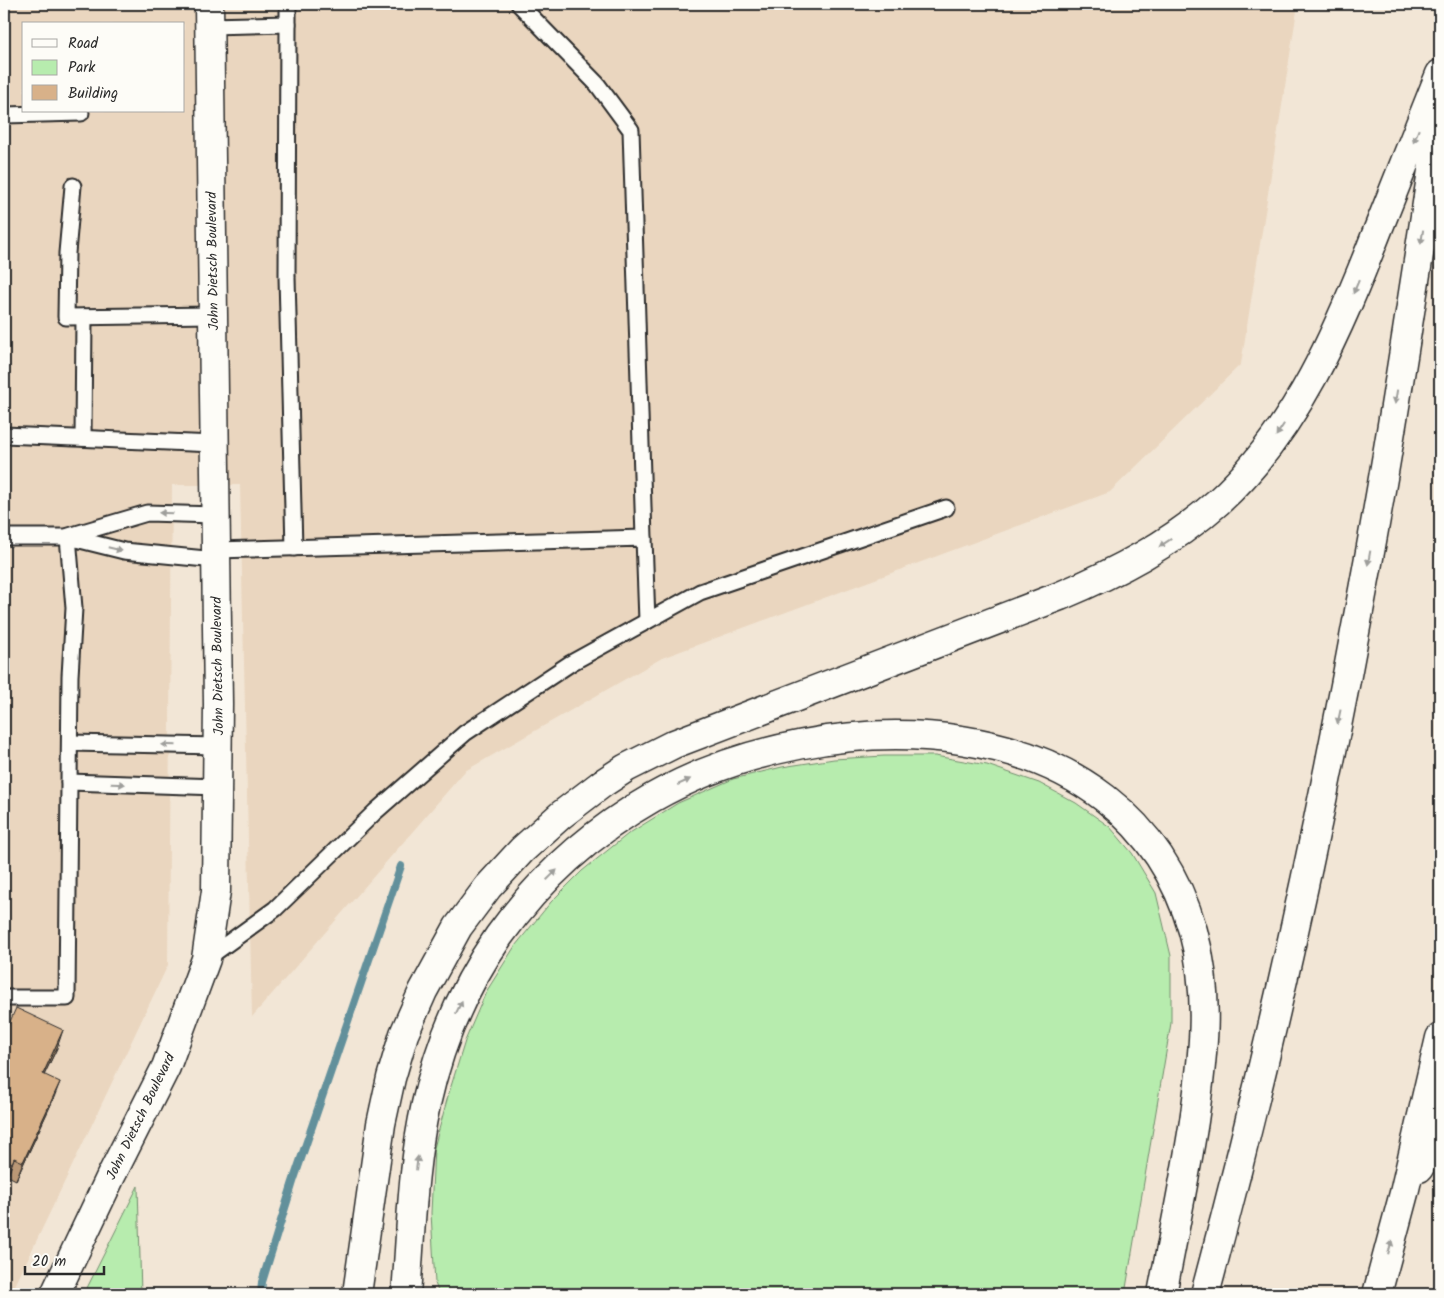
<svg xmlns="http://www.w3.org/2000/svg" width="1444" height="1298" font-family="Kalam,sans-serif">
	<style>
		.built { fill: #ead6bf; fill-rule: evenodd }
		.green { fill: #b7ecae; stroke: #718c6c }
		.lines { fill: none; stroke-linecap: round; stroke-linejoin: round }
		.stream { stroke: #62909b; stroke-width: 8 }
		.service-casing { stroke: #2b2b2b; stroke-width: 19 }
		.tertiary-casing { stroke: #2b2b2b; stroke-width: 31 }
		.motorway-casing { stroke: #2b2b2b; stroke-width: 31 }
		.service { stroke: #fdfcf7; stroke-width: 15 }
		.tertiary { stroke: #fdfcf7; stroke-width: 28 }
		.motorway { stroke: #fdfcf7; stroke-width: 28 }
		.wall { fill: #ba9876; stroke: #2b2b2b }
		.shaded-wall { fill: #977c60; stroke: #2b2b2b }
		.building { fill: #d8b189; stroke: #2b2b2b }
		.oneway { fill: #9e9e9b }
		.labels { text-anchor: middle; stroke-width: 4.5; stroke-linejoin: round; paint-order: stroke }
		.street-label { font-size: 14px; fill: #2b2b2b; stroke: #fdfcf7 }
	</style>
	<rect width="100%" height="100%" fill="#f2e6d6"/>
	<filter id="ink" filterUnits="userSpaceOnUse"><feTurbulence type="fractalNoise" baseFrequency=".02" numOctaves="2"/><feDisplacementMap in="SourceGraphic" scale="10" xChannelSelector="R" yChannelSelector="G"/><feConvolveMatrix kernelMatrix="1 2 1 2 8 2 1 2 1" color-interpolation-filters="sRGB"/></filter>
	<g filter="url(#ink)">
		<!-- built -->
		<path class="built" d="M4,4H1298L1241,364L1110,492L662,658L465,771L252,1017L240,485H172L168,965L11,1294H4ZM24,24H184V111H24Z"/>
		<!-- green -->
		<g class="green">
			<polygon points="884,756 935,756 987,765 1039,783 1076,803 1110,827 1132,853 1156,893 1171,956 1171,1023 1125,1294 439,1294 435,1283 431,1213 434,1148 448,1096 465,1041 486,992 515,946 551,902 582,871 628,834 678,803 733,779 782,767 834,759"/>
			<polygon points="138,1186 141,1294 84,1294"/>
		</g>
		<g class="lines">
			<!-- stream -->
			<polyline class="stream" points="261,1294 262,1282 293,1182 401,866"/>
			<defs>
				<g id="service">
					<polyline points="519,4 597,84 631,130 644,538"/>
					<polyline points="288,24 287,277 294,548"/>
					<polyline points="209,26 288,24 288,4"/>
					<polyline points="4,115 81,113"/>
					<polyline points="73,186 67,253 66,317 213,315"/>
					<polyline points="4,435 214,444"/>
					<polyline points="83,438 84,317"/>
					<polyline points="69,536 147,513 215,515"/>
					<polyline points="4,537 68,537 124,551 216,560"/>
					<polyline points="216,550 644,538 647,621"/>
					<polyline points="70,743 218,746"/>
					<polyline points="69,782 218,787"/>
					<polyline points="206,959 275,909 375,812 465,733 571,663 700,592 946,508"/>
					<polyline points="4,998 67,998 70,676 74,608 68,537"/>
				</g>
				<polyline id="tertiary" points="55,1294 111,1176 166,1067 206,959 216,891 218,704 209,4"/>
				<g id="motorway">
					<polyline points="1419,1168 1440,1131"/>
					<path d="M357,1294L381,1124L391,1078L404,1034L423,991L458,927L488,887L522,850L561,815L603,783L626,768L674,744L1060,596C1117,572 1171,544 1218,502C1297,430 1339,329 1377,232C1398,179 1419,127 1440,74"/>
					<path d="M406,1294C411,1231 412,1166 426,1104C439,1045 464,986 499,936C539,880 592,832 652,798C827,699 1127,699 1193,931C1211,995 1203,1058 1194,1121C1185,1179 1173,1237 1162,1294"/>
					<path d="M1205,1294C1267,1064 1319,830 1362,595C1392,437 1415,278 1440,120"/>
					<polyline points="1377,1294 1404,1193 1440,1038"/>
				</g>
			</defs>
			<!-- service casing -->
			<use href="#service" class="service-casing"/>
			<!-- tertiary casing -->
			<use href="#tertiary" class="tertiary-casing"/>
			<!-- motorway casing -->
			<use href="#motorway" class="motorway-casing"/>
			<!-- service -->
			<use href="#service" class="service"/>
			<!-- tertiary -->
			<use href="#tertiary" class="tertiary"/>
			<!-- motorway -->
			<use href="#motorway" class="motorway"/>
		</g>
		<!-- wall -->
		<polygon class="wall" points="4,1035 57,1048 44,1075 53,1100 16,1180 8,1176 6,1181 4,1180"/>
		<!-- shaded-wall -->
		<g class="shaded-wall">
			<polygon points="63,1030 57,1048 36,1092 43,1074"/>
			<polygon points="60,1082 53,1100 16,1180 23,1162"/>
			<polygon points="14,1158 8,1176 6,1181 12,1163"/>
		</g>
		<!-- building -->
		<polygon class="building" points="16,1008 63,1030 43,1074 60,1082 23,1162 14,1158 12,1163 4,1159 4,1035"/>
		<!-- one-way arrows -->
		<defs><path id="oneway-solid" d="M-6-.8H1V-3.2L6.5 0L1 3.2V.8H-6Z" transform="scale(1.25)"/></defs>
		<g class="oneway">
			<use href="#oneway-solid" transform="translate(1416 136) rotate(112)"/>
			<use href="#oneway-solid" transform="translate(1422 237) rotate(99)"/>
			<use href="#oneway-solid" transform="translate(1356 287) rotate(113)"/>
			<use href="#oneway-solid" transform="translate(1396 397) rotate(99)"/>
			<use href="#oneway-solid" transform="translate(1280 430) rotate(123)"/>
			<use href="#oneway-solid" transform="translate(166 513) rotate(-178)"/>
			<use href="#oneway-solid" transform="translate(1165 543) rotate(146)"/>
			<use href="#oneway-solid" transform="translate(115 549) rotate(14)"/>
			<use href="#oneway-solid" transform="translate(1369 558) rotate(100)"/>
			<use href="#oneway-solid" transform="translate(1339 717) rotate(102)"/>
			<use href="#oneway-solid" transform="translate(169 745) rotate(-179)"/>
			<use href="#oneway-solid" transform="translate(684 782) rotate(-25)"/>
			<use href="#oneway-solid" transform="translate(118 784) rotate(2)"/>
			<use href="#oneway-solid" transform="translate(552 875) rotate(-45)"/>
			<use href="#oneway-solid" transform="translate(459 1007) rotate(-65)"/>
			<use href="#oneway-solid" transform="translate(417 1163) rotate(-83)"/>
			<use href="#oneway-solid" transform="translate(1390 1247) rotate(-75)"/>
		</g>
	</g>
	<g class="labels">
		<!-- street labels -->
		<g class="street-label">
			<text transform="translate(212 261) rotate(-91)" y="5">John Dietsch Boulevard</text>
			<text transform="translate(217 666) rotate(-91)" y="5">John Dietsch Boulevard</text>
			<text transform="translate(140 1116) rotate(-64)" y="5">John Dietsch Boulevard</text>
		</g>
	</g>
	<!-- margin -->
	<rect width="1444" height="1298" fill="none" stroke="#fdfcf7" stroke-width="20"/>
	<rect x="10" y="10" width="1424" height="1278" fill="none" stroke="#2b2b2b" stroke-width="2" filter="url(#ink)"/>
	<!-- legend -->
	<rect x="22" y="22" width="162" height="90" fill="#fdfcf7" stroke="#a9a8a5"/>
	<rect x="32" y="39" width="25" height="8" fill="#fdfcf7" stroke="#a9a8a5"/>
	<text x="68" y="48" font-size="15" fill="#2b2b2b">Road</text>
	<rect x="32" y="60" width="25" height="15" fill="#b7ecae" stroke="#a9a8a5"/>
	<text x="68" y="72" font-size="15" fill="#2b2b2b">Park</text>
	<rect x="32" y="85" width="25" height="15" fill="#d8b189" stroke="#a9a8a5"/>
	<text x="68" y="98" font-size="15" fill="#2b2b2b">Building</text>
	<!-- scale -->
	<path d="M25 1266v8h79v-8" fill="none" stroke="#2b2b2b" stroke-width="2.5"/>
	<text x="32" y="1266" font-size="15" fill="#2b2b2b" stroke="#fdfcf7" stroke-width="4" paint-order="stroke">20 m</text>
</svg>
